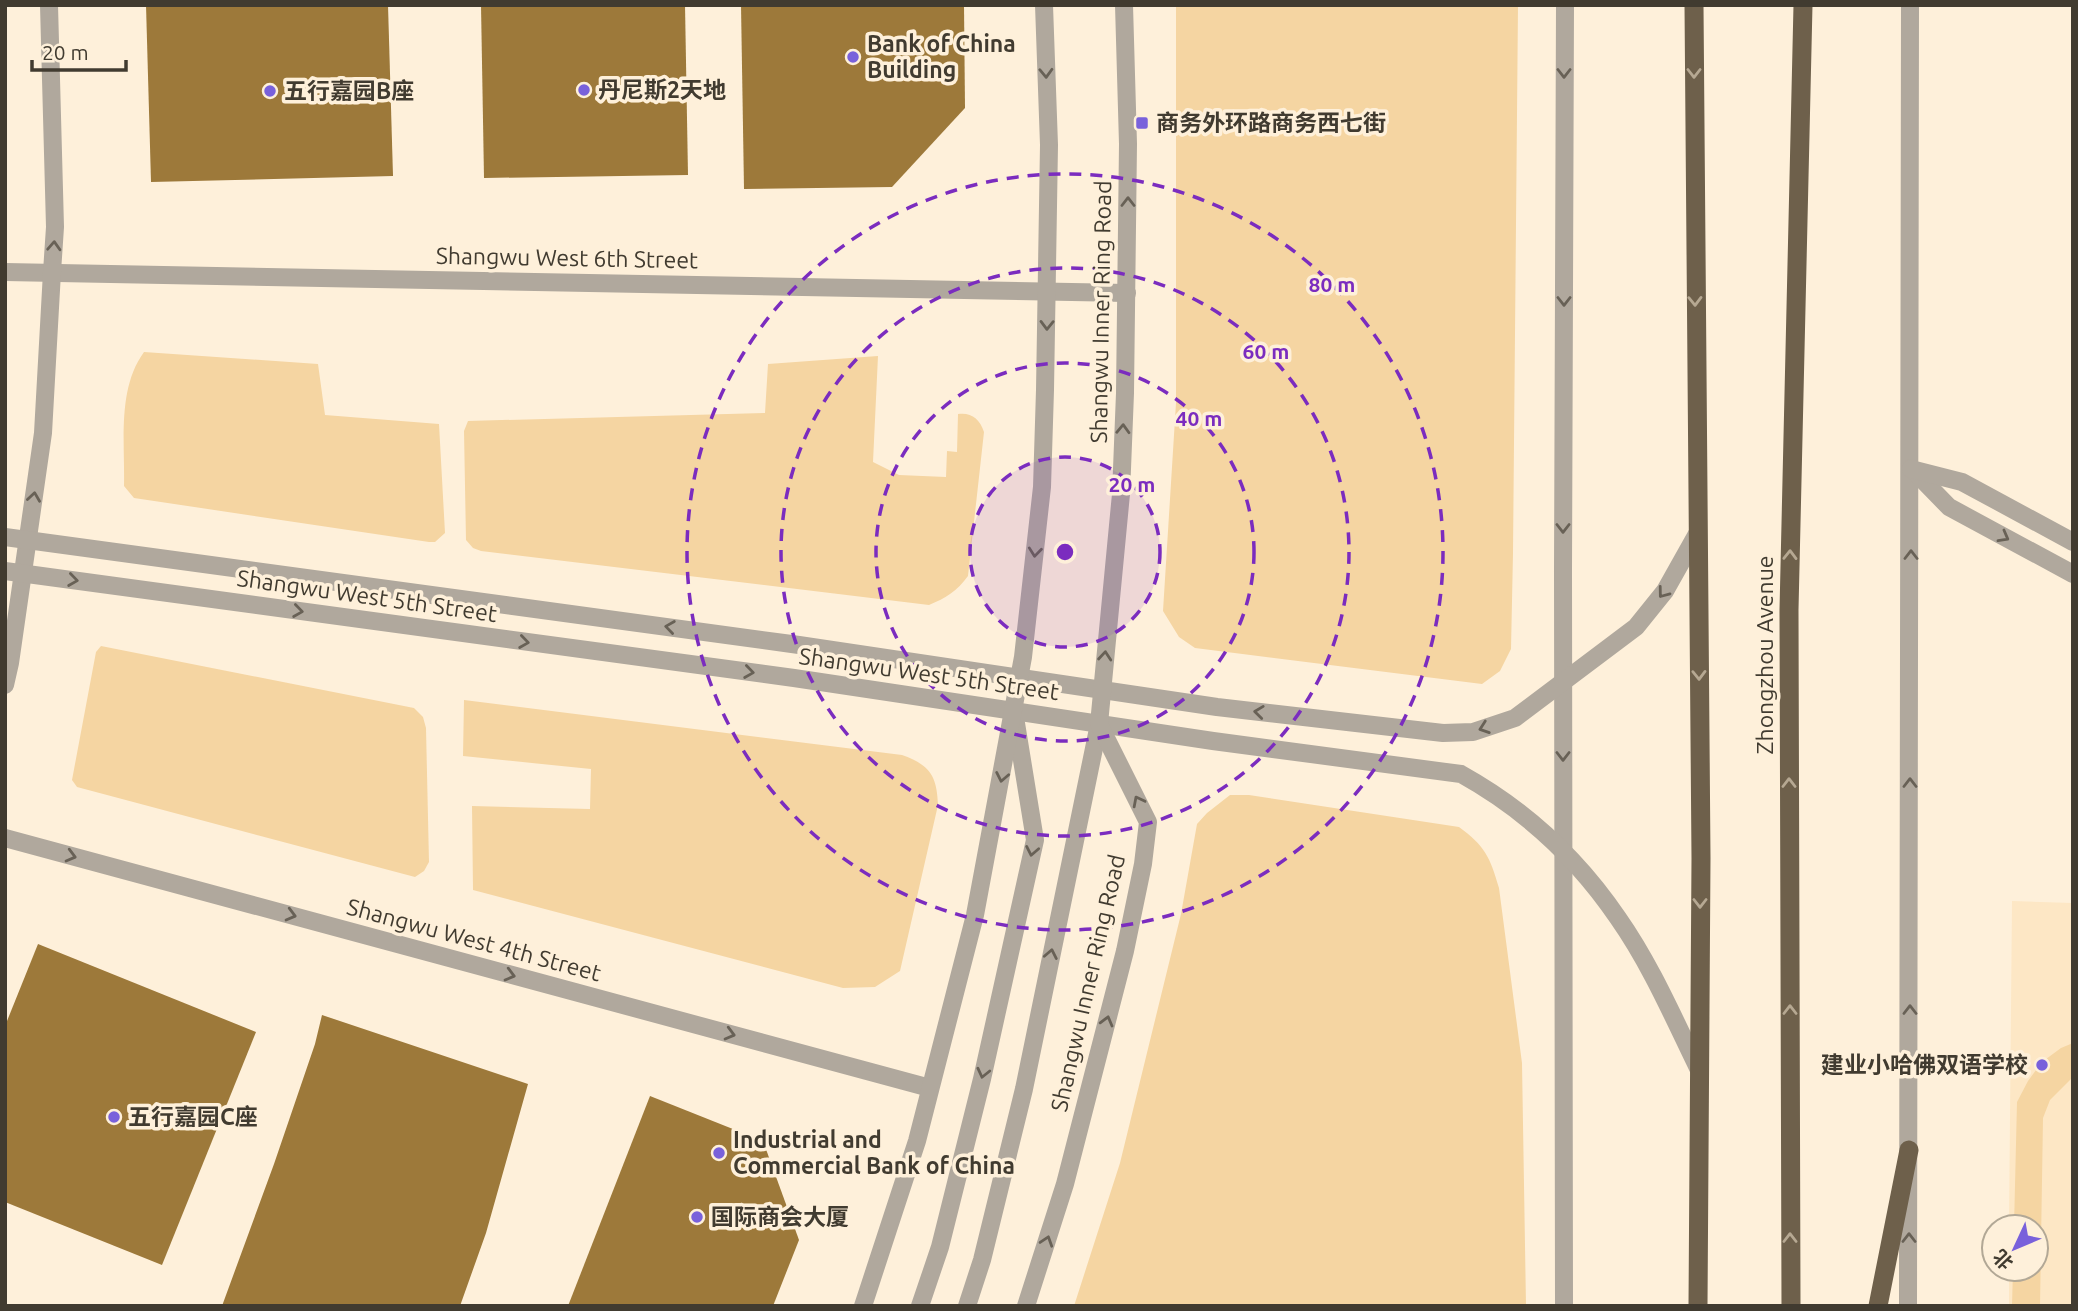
<svg xmlns="http://www.w3.org/2000/svg" width="2078" height="1311" font-family="Ubuntu,'Noto Sans SC',sans-serif">
	<style>
		.built { fill: #fde7c5 }
		.green { fill: #f5d5a2 }
		.building { fill: #9d793a }
		.lines { fill: none; stroke-linecap: round; stroke-linejoin: round }
		.minor { stroke: #b0a89d; stroke-width: 18 }
		.tertiary { stroke: #b0a89d; stroke-width: 18 }
		.trunk { stroke: #6e604b; stroke-width: 19 }
		.oneway { stroke: #686156 }
		.oneway2 { stroke: #b6a892 }
		.ring { fill: none; stroke: #7b2cbf; stroke-width: 3.5; stroke-dasharray: 12 9 }
		.poi-dot { fill: #7961db; stroke: #fef0da; stroke-width: 2.5 }
		.labels { text-anchor: middle; stroke-width: 7; stroke-linejoin: round; paint-order: stroke }
		.poi-label { font-size: 23px; font-weight: bold; fill: #413b30; stroke: #fef0da; text-anchor: start }
		.street-label { font-size: 23px; fill: #413b30; stroke: #fef0da }
		.centre { fill: #7b2cbf; stroke: #fef0da; stroke-width: 3.5 }
		.ring-label { font-size: 21px; text-anchor: middle; font-weight: bold; fill: #7b2cbf; stroke: #fef0da; stroke-width: 7; stroke-linejoin: round; paint-order: stroke }
	</style>
	<rect width="100%" height="100%" fill="#fef0da"/>
	<!-- built -->
	<polygon class="built" points="2012,901 2073,903 2073,1306 2009,1306 2009,1269 2036,1269 2036,1227 2009,1227"/>
	<!-- green -->
	<g class="green">
		<polygon points="1176,5 1518,5 1513,553 1511,649 1500,671 1482,684 1195,648 1179,637 1163,611 1176,403"/>
		<path d="M144,352L318,364L325,415L439,424L445,533L435,542H429L134,498L124,486C125,442 117,389 144,352Z"/>
		<path d="M878,356L873,462L899,475L946,477L947,451L957,452L958,414C971,412 980,419 984,432L968,576C957,591 946,598 929,605L481,551L473,548L466,540L464,431L468,421L765,413L768,364Z"/>
		<polygon points="101,646 414,708 423,717 426,728 429,862 424,871 415,877 77,787 72,780 96,652"/>
		<path d="M464,700L902,755C930,765 937,776 938,805L900,971L875,987L843,988L473,890L472,806L590,809L591,769L463,756Z"/>
		<path d="M1230,795H1249L1459,827C1485,846 1490,857 1499,888L1522,1063L1526,1306H1074L1120,1163L1181,914L1197,824L1207,813Z"/>
		<polygon points="2073,1043 2073,1077 2050,1100 2043,1118 2040,1306 2012,1306 2013,1269 2036,1269 2036,1227 2014,1227 2017,1102 2028,1081 2042,1062 2061,1048"/>
	</g>
	<!-- building -->
	<g class="building">
		<polygon points="146,5 388,5 393,176 151,182"/>
		<polygon points="481,5 685,5 688,175 484,178"/>
		<polygon points="741,5 964,5 965,108 892,187 744,189"/>
		<polygon points="38,944 256,1032 162,1265 5,1202 5,1026"/>
		<polygon points="322,1015 528,1084 486,1233 460,1306 222,1306 274,1164 315,1044"/>
		<polygon points="650,1096 763,1141 799,1240 773,1306 568,1306"/>
	</g>
	<g class="lines">
		<!-- minor -->
		<g class="minor">
			<polyline points="5,272 1127,293"/>
			<polyline points="5,685 10,663 43,433 52,272 55,227 49,5"/>
			<polyline points="5,838 930,1088"/>
			<polyline points="920,1306 940,1247 982,1079 1035,840 1014,711"/>
			<polyline points="967,1306 982,1260 1024,1089 1099,724"/>
			<polyline points="1564,1306 1563,572 1565,5"/>
			<polyline points="1908,1306 1910,5"/>
		</g>
		<!-- tertiary -->
		<g class="tertiary">
			<polyline points="1911,468 1949,507 2073,574"/>
			<polyline points="1911,469 1962,482 2073,542"/>
			<polyline points="5,537 799,645 1217,707 1443,733 1473,732 1515,718 1636,627 1665,591 1697,534"/>
			<path d="M5,571L794,678L1213,741L1461,774C1524,809 1578,859 1618,918C1651,965 1674,1019 1699,1070"/>
			<polyline points="863,1306 917,1141 975,915 1023,657 1042,487 1045,390 1049,145 1044,5"/>
			<polyline points="1026,1306 1065,1184 1125,951 1143,864 1148,822 1099,724 1121,494 1125,393 1128,144 1124,5"/>
		</g>
		<!-- trunk -->
		<g class="trunk">
			<polyline points="1694,5 1701,858 1698,1306"/>
			<polyline points="1791,1306 1789,610 1803,5"/>
			<polyline points="1878,1306 1909,1150"/>
		</g>
	</g>
	<!-- one-way arrows -->
	<defs><path id="oneway-chevron" d="M-2-3.5L2.5 0L-2 3.5" fill="none" stroke-width="1.6" stroke-linecap="round" stroke-linejoin="round" transform="scale(1.75)"/></defs>
	<g class="oneway">
		<use href="#oneway-chevron" transform="translate(1046 73) rotate(88)"/>
		<use href="#oneway-chevron" transform="translate(1564 73) rotate(90)"/>
		<use href="#oneway-chevron" transform="translate(1128 202) rotate(-90)"/>
		<use href="#oneway-chevron" transform="translate(54 246) rotate(-87)"/>
		<use href="#oneway-chevron" transform="translate(1564 301) rotate(90)"/>
		<use href="#oneway-chevron" transform="translate(1047 325) rotate(91)"/>
		<use href="#oneway-chevron" transform="translate(1123 429) rotate(-88)"/>
		<use href="#oneway-chevron" transform="translate(34 497) rotate(-82)"/>
		<use href="#oneway-chevron" transform="translate(1563 528) rotate(90)"/>
		<use href="#oneway-chevron" transform="translate(2004 537) rotate(29)"/>
		<use href="#oneway-chevron" transform="translate(1035 552) rotate(96)"/>
		<use href="#oneway-chevron" transform="translate(1911 555) rotate(-90)"/>
		<use href="#oneway-chevron" transform="translate(73 580) rotate(8)"/>
		<use href="#oneway-chevron" transform="translate(1663 593) rotate(127)"/>
		<use href="#oneway-chevron" transform="translate(298 611) rotate(8)"/>
		<use href="#oneway-chevron" transform="translate(670 627) rotate(-172)"/>
		<use href="#oneway-chevron" transform="translate(524 642) rotate(8)"/>
		<use href="#oneway-chevron" transform="translate(1105 656) rotate(-85)"/>
		<use href="#oneway-chevron" transform="translate(749 672) rotate(8)"/>
		<use href="#oneway-chevron" transform="translate(1259 712) rotate(-173)"/>
		<use href="#oneway-chevron" transform="translate(1484 728) rotate(161)"/>
		<use href="#oneway-chevron" transform="translate(1563 756) rotate(90)"/>
		<use href="#oneway-chevron" transform="translate(1002 777) rotate(101)"/>
		<use href="#oneway-chevron" transform="translate(1910 783) rotate(-90)"/>
		<use href="#oneway-chevron" transform="translate(1138 801) rotate(-117)"/>
		<use href="#oneway-chevron" transform="translate(1032 851) rotate(101)"/>
		<use href="#oneway-chevron" transform="translate(71 856) rotate(15)"/>
		<use href="#oneway-chevron" transform="translate(291 915) rotate(15)"/>
		<use href="#oneway-chevron" transform="translate(1051 954) rotate(-79)"/>
		<use href="#oneway-chevron" transform="translate(510 975) rotate(15)"/>
		<use href="#oneway-chevron" transform="translate(1910 1010) rotate(-90)"/>
		<use href="#oneway-chevron" transform="translate(1107 1021) rotate(-75)"/>
		<use href="#oneway-chevron" transform="translate(730 1034) rotate(15)"/>
		<use href="#oneway-chevron" transform="translate(983 1073) rotate(103)"/>
		<use href="#oneway-chevron" transform="translate(1909 1238) rotate(-90)"/>
		<use href="#oneway-chevron" transform="translate(1047 1241) rotate(-72)"/>
	</g>
	<g class="oneway2">
		<use href="#oneway-chevron" transform="translate(1694 73) rotate(90)"/>
		<use href="#oneway-chevron" transform="translate(1695 301) rotate(89)"/>
		<use href="#oneway-chevron" transform="translate(1790 555) rotate(-89)"/>
		<use href="#oneway-chevron" transform="translate(1699 675) rotate(89)"/>
		<use href="#oneway-chevron" transform="translate(1789 783) rotate(-90)"/>
		<use href="#oneway-chevron" transform="translate(1700 903) rotate(90)"/>
		<use href="#oneway-chevron" transform="translate(1790 1010) rotate(-90)"/>
		<use href="#oneway-chevron" transform="translate(1790 1238) rotate(-90)"/>
	</g>
	<!-- distance rings -->
	<circle cx="1065" cy="552" r="95" fill="#7b2cbf" fill-opacity=".12"/>
	<g class="ring">
		<circle cx="1065" cy="552" r="95"/>
		<circle cx="1065" cy="552" r="189"/>
		<circle cx="1065" cy="552" r="284"/>
		<circle cx="1065" cy="552" r="378"/>
	</g>
	<!-- markers -->
	<g class="poi-dot">
		<circle cx="853" cy="57" r="7"/>
		<circle cx="584" cy="90" r="7"/>
		<circle cx="270" cy="91" r="7"/>
		<rect x="1135" y="116" width="14" height="14" rx="3.5"/>
		<circle cx="2042" cy="1065" r="7"/>
		<circle cx="114" cy="1117" r="7"/>
		<circle cx="719" cy="1153" r="7"/>
		<circle cx="697" cy="1217" r="7"/>
	</g>
	<g class="labels">
		<!-- poi labels -->
		<g class="poi-label">
			<text x="867" y="52">Bank of China<tspan x="867" dy="26">Building</tspan></text>
			<text x="598" y="98">丹尼斯2天地</text>
			<text x="284" y="99">五行嘉园B座</text>
			<text x="1156" y="131">商务外环路商务西七街</text>
			<text x="2028" y="1073" text-anchor="end">建业小哈佛双语学校</text>
			<text x="128" y="1125">五行嘉园C座</text>
			<text x="733" y="1148">Industrial and<tspan x="733" dy="26">Commercial Bank of China</tspan></text>
			<text x="711" y="1225">国际商会大厦</text>
		</g>
		<!-- street labels -->
		<g class="street-label">
			<text transform="translate(567 258) rotate(1)" y="8">Shangwu West 6th Street</text>
			<text transform="translate(1101 312) rotate(-89)" y="8">Shangwu Inner Ring Road</text>
			<text transform="translate(367 596) rotate(8)" y="8">Shangwu West 5th Street</text>
			<text transform="translate(1765 655) rotate(-90)" y="8">Zhongzhou Avenue</text>
			<text transform="translate(929 674) rotate(8)" y="8">Shangwu West 5th Street</text>
			<text transform="translate(474 940) rotate(15)" y="8">Shangwu West 4th Street</text>
			<text transform="translate(1088 983) rotate(-77)" y="8">Shangwu Inner Ring Road</text>
		</g>
	</g>
	<circle cx="1065" cy="552" r="10" class="centre"/>
	<g class="ring-label">
		<text x="1332" y="292">80 m</text>
		<text x="1266" y="359">60 m</text>
		<text x="1199" y="426">40 m</text>
		<text x="1132" y="492">20 m</text>
	</g>
	<!-- border -->
	<rect width="2078" height="1311" fill="none" stroke="#413b30" stroke-width="14"/>
	<!-- north arrow -->
	<g transform="translate(2015 1248) rotate(226)"><circle r="33" fill="#fef0da" stroke="#b2a896" stroke-width="2"/>
	<path d="M0-5L12 26L0 18L-12 26Z" fill="#7961db"/>
	<text y="-10" font-size="19" font-weight="bold" text-anchor="middle" fill="#413b30">北</text>
	</g>
	<!-- scale -->
	<path d="M32 60v10h94v-10" fill="none" stroke="#413b30" stroke-width="3.5"/>
	<text x="42" y="60" font-size="21" fill="#413b30" stroke="#fef0da" stroke-width="5" paint-order="stroke">20 m</text>
</svg>
